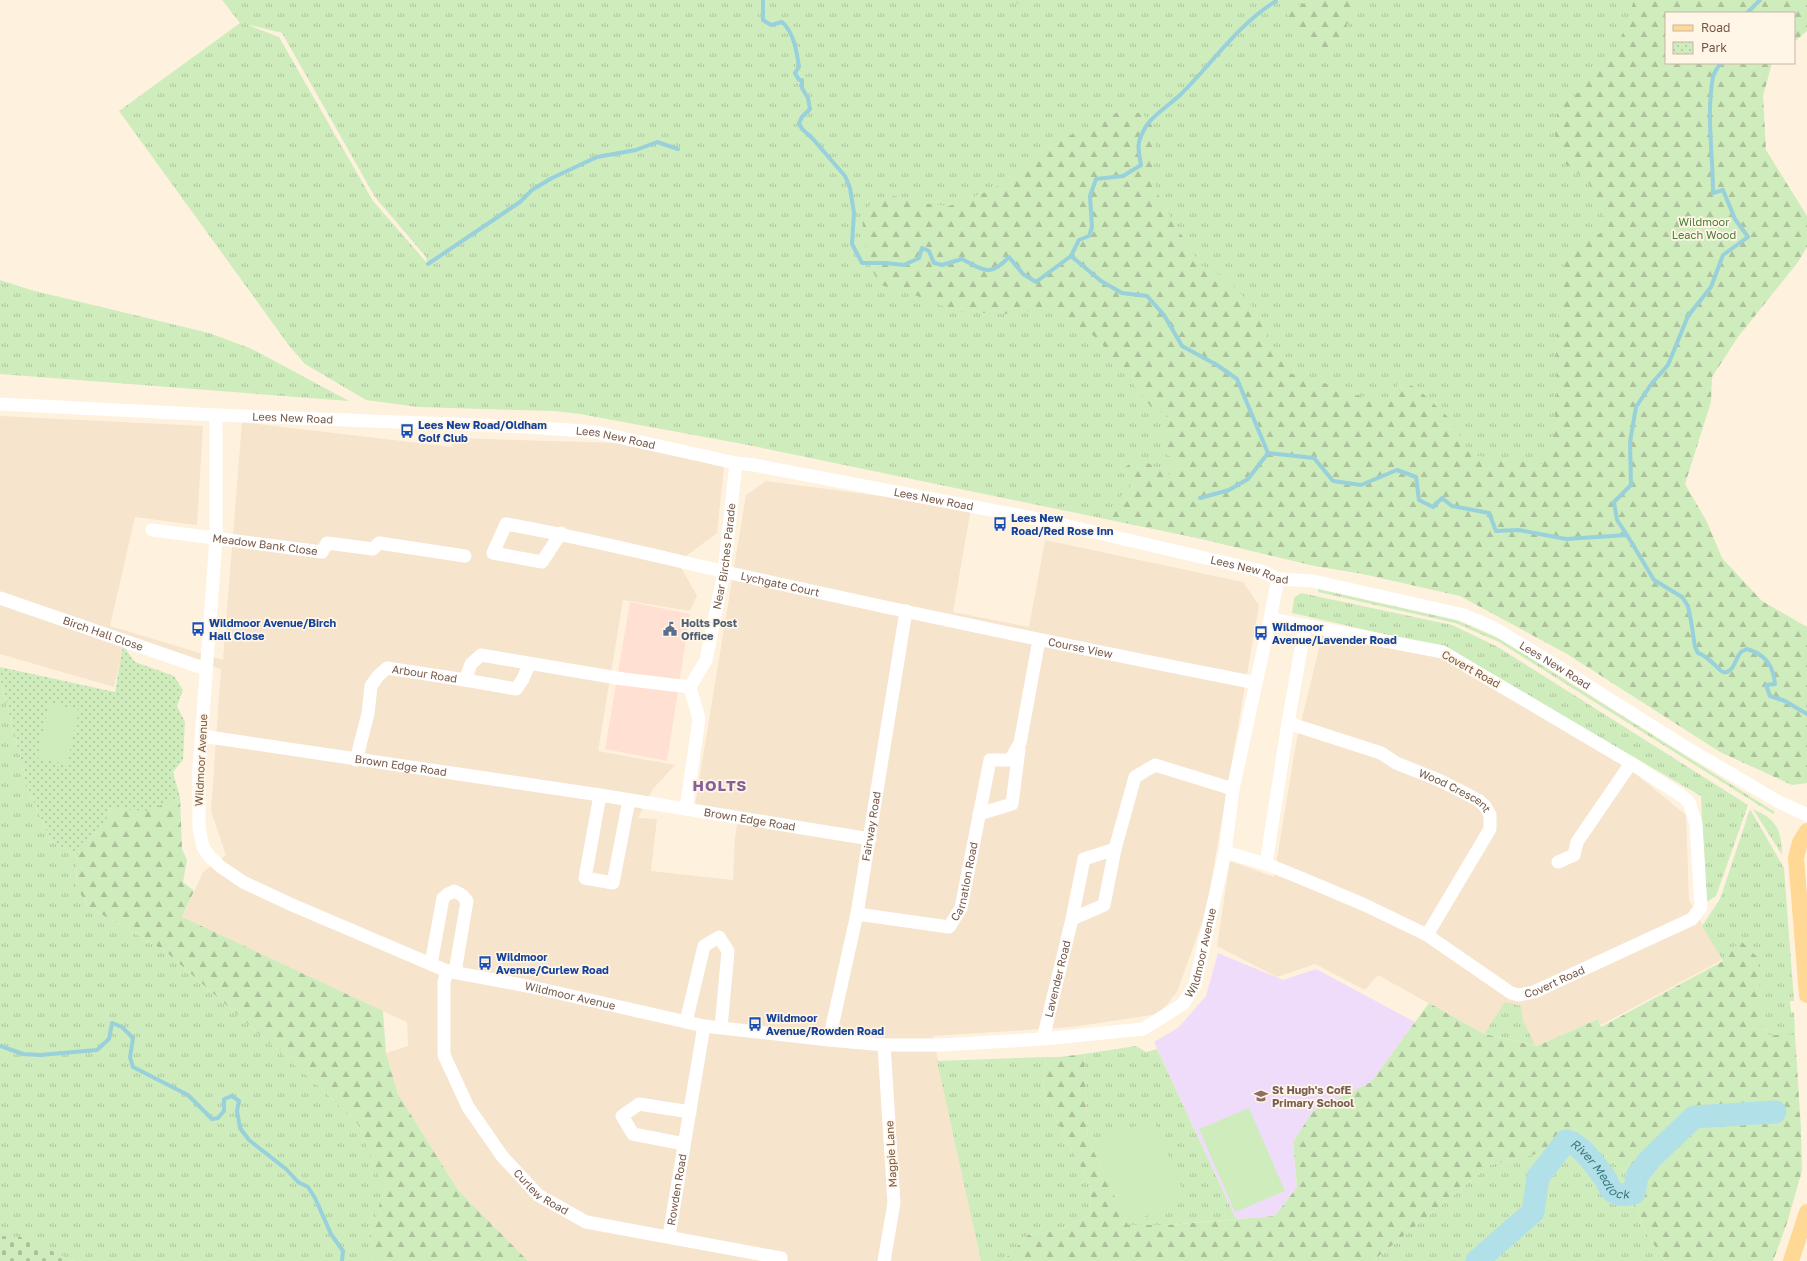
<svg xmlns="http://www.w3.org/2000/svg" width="1807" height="1261" font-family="'Golos Text',sans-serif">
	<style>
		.residential { fill: #f6e4cd }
		.commercial { fill: #ffe0d2 }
		.education { fill: #efdcfa }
		.grass { fill: url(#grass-tufts); fill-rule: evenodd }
		.forest { fill: url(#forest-firs) }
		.cemetery { fill: url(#cemetery-stones) }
		.park { fill: url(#park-dots) }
		.pitch { fill: #cfecbd }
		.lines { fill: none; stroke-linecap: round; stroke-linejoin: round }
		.stream { stroke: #98d0db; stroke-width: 4 }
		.river { stroke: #b2e0e8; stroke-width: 23 }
		.minor { stroke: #fff; stroke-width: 13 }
		.major { stroke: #ffd895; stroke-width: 16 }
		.labels { text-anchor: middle; stroke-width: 3.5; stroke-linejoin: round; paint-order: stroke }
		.park-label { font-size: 11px; fill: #4e7d3c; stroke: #fff6e7 }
		.street-label { font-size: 11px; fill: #765745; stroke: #fff6e7 }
		.transit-label { font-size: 11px; font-weight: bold; fill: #164399; stroke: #fff6e7; text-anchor: start }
		.service-label { font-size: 11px; font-weight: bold; fill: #4e5e75; stroke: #fff6e7; text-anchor: start }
		.education-label { font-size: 11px; font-weight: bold; fill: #785e54; stroke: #fff6e7; text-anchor: start }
		.water-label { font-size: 12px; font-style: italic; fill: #3b7784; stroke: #fff6e7 }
		.district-label { font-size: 15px; font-weight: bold; letter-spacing: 1px; fill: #87609a; stroke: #fff6e7 }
	</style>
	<defs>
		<pattern id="grass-tufts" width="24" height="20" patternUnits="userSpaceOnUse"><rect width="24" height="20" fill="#cfecbd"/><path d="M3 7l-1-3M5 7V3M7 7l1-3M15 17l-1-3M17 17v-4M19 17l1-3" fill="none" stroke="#adc29b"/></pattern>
		<pattern id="forest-firs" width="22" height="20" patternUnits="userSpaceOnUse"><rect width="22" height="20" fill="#cfecbd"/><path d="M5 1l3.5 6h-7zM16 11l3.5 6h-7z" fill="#adc29b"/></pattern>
		<pattern id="cemetery-stones" width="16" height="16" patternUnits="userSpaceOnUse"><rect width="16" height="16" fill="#cfecbd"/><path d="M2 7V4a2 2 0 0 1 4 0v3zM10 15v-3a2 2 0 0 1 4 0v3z" fill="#adc29b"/></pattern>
		<pattern id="park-dots" width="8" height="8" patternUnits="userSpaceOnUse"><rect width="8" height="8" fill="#cfecbd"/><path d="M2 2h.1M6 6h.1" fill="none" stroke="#adc29b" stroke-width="1.8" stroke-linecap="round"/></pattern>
	</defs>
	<rect width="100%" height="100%" fill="#fef2df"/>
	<!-- residential -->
	<g class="residential">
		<polygon points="0,416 203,426 197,525 135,517 110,626 223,660 242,422 452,447 454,438 620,443 724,467 717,533 678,562 697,596 690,611 623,600 598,751 675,765 653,789 638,818 657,819 651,871 733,880 735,837 739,811 695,805 746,495 766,481 971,508 953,612 1029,627 1045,540 1243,582 1259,605 1206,912 1177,992 1159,1014 1072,1027 933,1036 981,1261 528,1261 458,1190 398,1094 386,1053 408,1046 407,1022 295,972 182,918 203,872 226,855 211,811 221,669 125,642 114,687 0,654"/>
		<polygon points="1322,636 1437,657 1620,761 1686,815 1689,900 1722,960 1601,1025 1598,1019 1537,1046 1484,1034 1378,975 1365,990 1315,964 1277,977 1217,946 1230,861 1274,877 1296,743"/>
	</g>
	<!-- commercial -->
	<polygon class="commercial" points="630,602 690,614 667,761 605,749"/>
	<!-- education -->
	<polygon class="education" points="1218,953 1283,980 1316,969 1415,1022 1371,1082 1313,1111 1293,1142 1297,1187 1275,1216 1236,1219 1154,1042 1178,1028 1206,996"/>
	<!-- grass -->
	<g class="grass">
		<path d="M222,0H1650L1619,219L1559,470L1358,573L1315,566L1202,539L748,445L580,414L554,411L418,407L366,400L305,364L290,347L119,111L240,23ZM246,24L282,33L375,197L426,257L427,263L373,201L279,37Z"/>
		<polygon points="0,280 31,290 209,333 252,349 349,401 0,374"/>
		<polygon points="1318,589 1456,620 1500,639 1775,812 1773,814 1499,642 1455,623 1318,592"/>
		<polygon points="1301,593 1452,625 1498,647 1748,805 1716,896 1705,903 1701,796 1445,648 1292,613 1294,598"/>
		<polygon points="0,678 25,775 25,782 51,841 77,855 76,887 89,907 165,951 321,1088 358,1124 385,1190 369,1238 369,1249 373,1261 74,1261 21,1238 0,1236"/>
		<polygon points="1750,809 1784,868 1794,1001 1790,1001 1791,1012 1794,1012 1795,1035 1769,1035 1762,1026 1763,1018 1723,961 1702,926 1720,899"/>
		<path d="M1753,809C1777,820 1781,829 1782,855Z"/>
		<polygon points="1505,1002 1521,1006 1523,1021 1535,1045 1484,1034"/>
		<polygon points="1136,1046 1146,1052 1157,1049 1236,1219 1167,1225 1128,1225 1088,1139 1084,1054"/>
		<polygon points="1046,1057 1043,1089 1065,1138 1090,1184 1091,1215 1059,1230 1028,1235 1003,1261 981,1261 937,1061"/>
		<polygon points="1574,1128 1625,1173 1646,1233 1665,1261 1373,1261 1490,1165 1545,1152"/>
	</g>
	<!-- forest -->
	<g class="forest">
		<polygon points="1015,0 1035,0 1034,6 1023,9"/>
		<path d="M1359,0V2L1331,54L1305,34L1284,11C1296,0 1340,0 1359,0Z"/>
		<polygon points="1634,0 1807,0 1807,31 1794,42 1794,13 1666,13 1666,63 1772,63 1763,96 1766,150 1807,216 1807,247 1798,262 1738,337 1712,377 1711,402 1685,484 1707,522 1722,558 1762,601 1807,627 1807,783 1792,785 1720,752 1567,654 1460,596 1358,573 1315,566 1202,539 1103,518 1131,484 1124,468 1138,458 1171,475 1177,460 1161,452 1169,417 1151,407 1097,338 1051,309 1010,314 957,312 907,292 880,285 868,262 862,220 870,204 890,195 921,203 949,206 991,190 1017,175 1036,150 1093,126 1123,109 1143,114 1157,131 1154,163 1156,191 1175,225 1201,265 1229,280 1254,309 1273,347 1289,373 1322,382 1349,394 1387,401 1395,393 1399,379 1418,389 1450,419 1471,455 1543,464 1553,434 1557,391 1556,347 1563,260 1583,243 1609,228 1588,181 1573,169 1560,160 1555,135 1558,107 1581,91 1586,71 1612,58 1626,26"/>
		<polygon points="180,797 182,849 187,860 183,882 194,891 182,917 383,1011 386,1053 398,1094 458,1190 528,1261 373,1261 369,1249 369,1238 384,1190 358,1124 321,1088 165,951 89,907 76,887 77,855 102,826 111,808 149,809"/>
		<polygon points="1740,940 1757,957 1763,1018 1762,1026 1769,1035 1795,1035 1801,1129 1802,1171 1787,1223 1773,1261 1665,1261 1646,1233 1625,1173 1574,1128 1545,1152 1490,1165 1373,1261 1003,1261 1028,1235 1059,1230 1091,1215 1090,1184 1065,1138 1043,1089 1046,1057 1059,1057 1084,1054 1088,1139 1128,1225 1167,1225 1275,1216 1297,1187 1293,1142 1313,1111 1371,1082 1429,1003 1484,1034 1537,1046 1598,1019 1601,1027 1723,961"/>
	</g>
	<!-- cemetery -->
	<polygon class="cemetery" points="0,1236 21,1237 74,1261 0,1261"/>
	<!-- park -->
	<polygon class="park" points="123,646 135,662 174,676 183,690 177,706 185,722 183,760 173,772 180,797 148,811 111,808 103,825 77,855 51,841 25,782 25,775 0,678 0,667 115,692"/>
	<!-- pitch -->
	<g class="pitch">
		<polygon points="49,703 79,710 67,764 37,758"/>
		<polygon points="1249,1108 1285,1191 1235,1212 1199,1129"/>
		<polygon points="1153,1118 1187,1201 1127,1223 1092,1146"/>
	</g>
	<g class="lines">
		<!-- stream -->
		<g class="stream">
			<path d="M763,0V20L771,25L782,22C794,32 797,53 799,67L795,73L799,80H802V88L808,98L810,109L802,117L799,123L802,129L813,139L845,176L850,188L854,213L852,244L862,263H885L904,265L919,258L922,248L929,251L934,263L942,265L962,259C984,270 989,278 1009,257L1023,274L1036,282L1071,256L1079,240L1089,236L1092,227L1090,196L1096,179L1123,176L1141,165C1138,148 1136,144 1145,128C1149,118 1172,103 1180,95C1212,64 1238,24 1276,1"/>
			<polyline points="1747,13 1760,0"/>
			<path d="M1071,256L1101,281L1122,293L1147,296L1164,315L1182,346L1217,365L1237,379L1268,453L1314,458L1333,481L1361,485L1397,470L1416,477L1419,500L1433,507L1442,498L1452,506L1489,513L1496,531L1519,530L1566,539L1627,535L1654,580L1682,597L1688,606L1691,621L1695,647L1698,653C1709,656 1720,672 1723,672C1734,674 1735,658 1741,652C1742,651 1745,650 1747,649C1766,655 1773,665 1775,684L1766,685L1770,696L1785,701L1807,714"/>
			<polyline points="428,264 520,202 532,190 552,178 597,157 636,150 657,142 678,149"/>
			<polyline points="1200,498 1229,490 1248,479 1268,453"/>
			<path d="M1627,535L1617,520L1614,502L1631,485L1630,442L1636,407L1652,383L1668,365L1688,316L1711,287L1723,255L1748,237L1735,219L1723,190L1713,193C1713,154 1706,115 1713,77C1714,72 1718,67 1721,63"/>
			<polyline points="0,1046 23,1054 40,1055 97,1050 109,1039 112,1023 122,1027 133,1038 130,1057 133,1067 188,1095 212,1119 218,1118 224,1111 224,1099 232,1096 239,1101 237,1111 240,1128 249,1140 286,1169 298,1182 308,1187 315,1198 331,1234 343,1251 342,1261"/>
		</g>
		<!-- river -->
		<path class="river" id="s1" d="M1477,1261L1533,1212L1538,1177L1566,1141C1579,1141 1597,1168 1605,1178C1608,1183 1609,1190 1616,1193C1621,1196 1629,1194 1634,1193L1637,1176L1650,1159L1694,1117L1775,1112"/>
		<!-- minor -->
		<g class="minor">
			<path id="s2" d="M0,404L216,415L530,427L595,432L736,463L754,465L1038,519L1261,571L1278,579L1313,581L1464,615L1494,628L1565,671L1677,742L1777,801L1807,815"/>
			<path id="s3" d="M216,415V539L199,769V828L203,847L210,857L221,867L243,882L290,904L447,971L532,987L704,1026L829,1040L884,1045H942L1043,1039L1143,1029L1183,1004L1195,985L1225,852L1233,789L1270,619L1278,579"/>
			<path id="s4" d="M152,530L322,552L327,543L373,549L379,543L465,556"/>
			<path id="s5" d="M561,533L542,562L493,553L506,524C593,539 679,562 766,581C929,617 1092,651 1256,683"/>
			<path id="s6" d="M0,598L206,669"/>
			<polyline points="465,680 516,689 523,679 529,664"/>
			<path id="s7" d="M1288,723L1381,753L1396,763L1441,781L1478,800L1485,806L1490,815V829L1427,935"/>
			<path id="s8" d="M202,736L600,795L870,839"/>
			<path id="s9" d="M356,760L368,714L371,686L378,676L387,668L465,680L471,664L481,655L623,679L690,687"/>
			<polyline points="600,795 585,878 613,883 629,800"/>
			<path id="s10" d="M686,809L699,719L690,687L706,660L724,572L736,463"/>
			<polyline points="979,814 1012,804 1019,749"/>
			<path id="s11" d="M1225,852L1266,864L1301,878L1365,905L1427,935L1511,993L1519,995L1534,992L1692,919L1701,907L1696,824L1689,802L1682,796L1631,763L1443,652L1270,619"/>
			<polyline points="1558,862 1574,855 1577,842 1631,763"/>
			<polyline points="1266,864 1288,723 1305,626"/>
			<path id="s12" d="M857,914L949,927L961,908L990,760H1010L1020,743L1039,640"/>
			<polyline points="1072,919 1104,905 1115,849"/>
			<polyline points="431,964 443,898 448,894 454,891 462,895 467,901 455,972"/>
			<path id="s13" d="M447,971L444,982V1055L468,1107L502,1156L538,1195L586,1222L781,1258V1261"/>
			<polyline points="686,1022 704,946 719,937 728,951 721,1027"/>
			<path id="s14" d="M1043,1039L1072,919L1084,859L1115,849L1135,777L1155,765L1233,789"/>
			<path id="s15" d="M829,1040L857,914L906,611"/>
			<polyline points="684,1144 633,1134 622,1116 639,1104 690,1112"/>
			<path id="s16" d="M669,1236L704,1026"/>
			<polyline points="884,1261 894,1203 884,1045"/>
		</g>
		<!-- major -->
		<g class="major">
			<polyline points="1807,831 1800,842 1796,858 1807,995"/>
			<polyline points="1791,1261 1807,1212"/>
		</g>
	</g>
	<!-- icons -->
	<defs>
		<symbol id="bus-bare" viewBox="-9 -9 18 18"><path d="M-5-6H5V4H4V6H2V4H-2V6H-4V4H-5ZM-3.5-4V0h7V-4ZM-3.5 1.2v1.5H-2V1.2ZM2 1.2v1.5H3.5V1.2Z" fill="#1a4fb4" stroke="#fff6e7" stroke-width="2.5" paint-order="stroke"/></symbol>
		<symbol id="civic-bare" viewBox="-9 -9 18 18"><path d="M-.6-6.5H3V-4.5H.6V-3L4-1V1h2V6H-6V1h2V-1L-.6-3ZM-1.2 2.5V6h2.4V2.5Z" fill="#5c6f8a" stroke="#fff6e7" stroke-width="2.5" paint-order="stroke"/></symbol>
		<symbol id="school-bare" viewBox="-9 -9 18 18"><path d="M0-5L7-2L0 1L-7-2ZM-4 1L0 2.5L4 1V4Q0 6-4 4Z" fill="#8d6e63" stroke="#fff6e7" stroke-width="2.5" paint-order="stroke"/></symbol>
	</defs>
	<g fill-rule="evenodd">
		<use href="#bus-bare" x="397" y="421" width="20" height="20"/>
		<use href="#bus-bare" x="990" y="514" width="20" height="20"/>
		<use href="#bus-bare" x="188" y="619" width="20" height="20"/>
		<use href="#civic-bare" x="660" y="619" width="20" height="20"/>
		<use href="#bus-bare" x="1251" y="623" width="20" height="20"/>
		<use href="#bus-bare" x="475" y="953" width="20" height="20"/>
		<use href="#bus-bare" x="745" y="1014" width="20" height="20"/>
		<use href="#school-bare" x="1251" y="1086" width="20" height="20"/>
	</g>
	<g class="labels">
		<!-- park labels -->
		<g class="park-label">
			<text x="1704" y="226">Wildmoor<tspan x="1704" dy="13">Leach Wood</tspan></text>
		</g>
		<!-- street labels -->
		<g class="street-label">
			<text dy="4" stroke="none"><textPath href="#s2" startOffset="293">Lees New Road</textPath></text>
			<text dy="4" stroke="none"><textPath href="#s2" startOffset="617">Lees New Road</textPath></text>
			<text dy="4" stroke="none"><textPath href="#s2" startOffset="941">Lees New Road</textPath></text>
			<text dy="4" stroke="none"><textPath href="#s4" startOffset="114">Meadow Bank Close</textPath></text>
			<text dy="4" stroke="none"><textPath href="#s10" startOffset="261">Near Birches Parade</textPath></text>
			<text dy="4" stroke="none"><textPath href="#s2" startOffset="1265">Lees New Road</textPath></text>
			<text dy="4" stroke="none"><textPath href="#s5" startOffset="397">Lychgate Court</textPath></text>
			<text dy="4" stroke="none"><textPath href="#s6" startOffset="109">Birch Hall Close</textPath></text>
			<text dy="4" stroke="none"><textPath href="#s5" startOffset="704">Course View</textPath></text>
			<text dy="4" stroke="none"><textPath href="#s2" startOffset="1589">Lees New Road</textPath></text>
			<text transform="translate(1471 669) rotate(29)" y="4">Covert Road</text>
			<text dy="4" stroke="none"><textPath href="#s9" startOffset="138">Arbour Road</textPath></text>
			<text transform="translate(201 760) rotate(-87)" y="4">Wildmoor Avenue</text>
			<text dy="4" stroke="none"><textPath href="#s8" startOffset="201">Brown Edge Road</textPath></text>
			<text dy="4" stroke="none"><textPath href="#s7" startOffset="181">Wood Crescent</textPath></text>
			<text dy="4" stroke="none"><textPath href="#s8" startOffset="554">Brown Edge Road</textPath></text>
			<text dy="4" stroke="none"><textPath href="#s15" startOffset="218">Fairway Road</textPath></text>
			<text dy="4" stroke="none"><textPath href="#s12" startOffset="142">Carnation Road</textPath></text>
			<text dy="4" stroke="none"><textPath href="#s3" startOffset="1515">Wildmoor Avenue</textPath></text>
			<text dy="4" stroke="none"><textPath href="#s14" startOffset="62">Lavender Road</textPath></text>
			<text dy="4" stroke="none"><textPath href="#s11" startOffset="367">Covert Road</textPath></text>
			<text dy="4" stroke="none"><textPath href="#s3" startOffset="835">Wildmoor Avenue</textPath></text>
			<text transform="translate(891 1154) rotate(-93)" y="4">Magpie Lane</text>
			<text dy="4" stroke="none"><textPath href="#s16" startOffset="47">Rowden Road</textPath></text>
			<text dy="4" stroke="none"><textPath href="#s13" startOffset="255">Curlew Road</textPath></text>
		</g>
		<!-- transit labels -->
		<g class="transit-label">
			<text x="418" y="429">Lees New Road/Oldham<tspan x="418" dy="13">Golf Club</tspan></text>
			<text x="1011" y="522">Lees New<tspan x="1011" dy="13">Road/Red Rose Inn</tspan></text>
			<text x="209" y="627">Wildmoor Avenue/Birch<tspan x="209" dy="13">Hall Close</tspan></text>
			<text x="1272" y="631">Wildmoor<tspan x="1272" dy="13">Avenue/Lavender Road</tspan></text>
			<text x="496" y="961">Wildmoor<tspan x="496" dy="13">Avenue/Curlew Road</tspan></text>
			<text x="766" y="1022">Wildmoor<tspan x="766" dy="13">Avenue/Rowden Road</tspan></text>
		</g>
		<!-- service labels -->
		<g class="service-label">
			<text x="681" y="627">Holts Post<tspan x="681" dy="13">Office</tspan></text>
		</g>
		<!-- education labels -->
		<g class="education-label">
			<text x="1272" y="1094">St Hugh's CofE<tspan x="1272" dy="13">Primary School</tspan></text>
		</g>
		<!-- water labels -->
		<g class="water-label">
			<text dy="4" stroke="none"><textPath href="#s1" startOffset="202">River Medlock</textPath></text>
		</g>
		<!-- district labels -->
		<g class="district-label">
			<text x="720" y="791">HOLTS</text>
		</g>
	</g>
	<!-- legend -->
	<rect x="1665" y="12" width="130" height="52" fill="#fff6e7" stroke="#c8b6a6"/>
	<rect x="1673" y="25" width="20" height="6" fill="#ffd895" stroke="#c8b6a6"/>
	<text x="1701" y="32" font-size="12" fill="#765745">Road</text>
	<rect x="1673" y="42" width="20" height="12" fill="url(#park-dots)" stroke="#c8b6a6"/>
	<text x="1701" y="52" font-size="12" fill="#765745">Park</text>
</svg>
